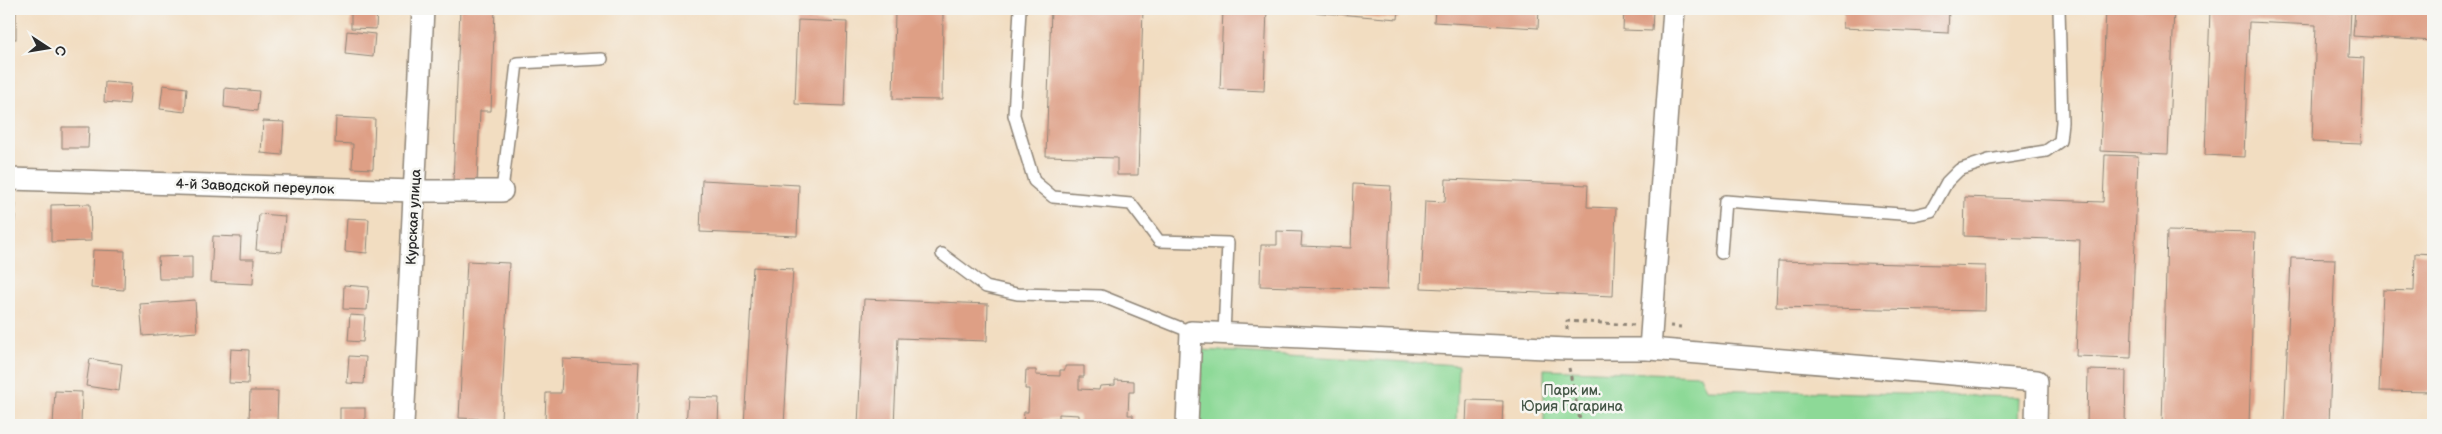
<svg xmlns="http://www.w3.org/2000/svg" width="2442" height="434" font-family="'Balsamiq Sans',sans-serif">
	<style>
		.green { fill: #8dd997; stroke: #5c8261 }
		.building { fill: #de9f85 }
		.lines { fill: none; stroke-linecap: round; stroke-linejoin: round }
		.service-casing { stroke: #8e8476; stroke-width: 14 }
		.minor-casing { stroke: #8e8476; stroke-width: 24 }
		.path { stroke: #8e8476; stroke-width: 3; stroke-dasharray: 4 4; stroke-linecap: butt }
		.service { stroke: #fff; stroke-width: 11 }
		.minor { stroke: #fff; stroke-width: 21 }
		.labels { text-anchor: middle; stroke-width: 5; stroke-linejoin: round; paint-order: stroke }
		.street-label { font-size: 14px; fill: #2b2b2b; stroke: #f6f6f2 }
		.park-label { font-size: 14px; fill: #445646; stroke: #f6f6f2 }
	</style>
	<rect width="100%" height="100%" fill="#f6f6f2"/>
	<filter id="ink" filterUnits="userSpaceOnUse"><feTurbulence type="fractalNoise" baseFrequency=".02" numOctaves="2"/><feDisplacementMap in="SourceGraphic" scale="10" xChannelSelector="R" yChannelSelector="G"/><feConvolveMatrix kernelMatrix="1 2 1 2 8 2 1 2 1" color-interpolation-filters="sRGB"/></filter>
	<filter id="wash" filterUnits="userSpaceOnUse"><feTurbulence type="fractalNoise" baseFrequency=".0096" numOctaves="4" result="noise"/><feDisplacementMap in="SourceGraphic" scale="20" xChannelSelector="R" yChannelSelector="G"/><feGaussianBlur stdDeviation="1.12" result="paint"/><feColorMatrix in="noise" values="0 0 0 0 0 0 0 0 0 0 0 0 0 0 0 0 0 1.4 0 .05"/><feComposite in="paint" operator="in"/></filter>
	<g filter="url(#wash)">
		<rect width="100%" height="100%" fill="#f2ddc1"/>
		<!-- green -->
		<g class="green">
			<polygon points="1202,350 1458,365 1456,425 1200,425"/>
			<polygon points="1544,369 1700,375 1706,389 2019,397 2018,425 1544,425"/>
		</g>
		<g id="blocks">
			<!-- building -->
			<g class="building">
				<rect x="9" y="9" width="7" height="30"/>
				<polygon points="351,9 377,9 376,29 351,28"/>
				<polygon points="460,9 495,9 491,111 480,111 477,183 453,182"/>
				<polygon points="586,9 640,9 640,12"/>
				<polygon points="1051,9 1143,9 1138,175 1117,175 1117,158 1046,156"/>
				<polygon points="1223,9 1267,9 1264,91 1220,89"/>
				<polygon points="1312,9 1399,9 1398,19 1312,12"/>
				<polygon points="1435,9 1539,9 1538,28 1434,22"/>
				<polygon points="1624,9 1653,9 1652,31 1623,30"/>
				<polygon points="1844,9 1949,9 1948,33 1843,28"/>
				<polygon points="2106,9 2174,9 2168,154 2100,151"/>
				<polygon points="2210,9 2351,9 2349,57 2364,58 2361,144 2312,142 2316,25 2249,22 2244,157 2205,155"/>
				<polygon points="2355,9 2433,9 2433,41 2353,36"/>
				<polygon points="895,12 943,13 942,100 893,99"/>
				<polygon points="798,20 847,22 844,106 795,104"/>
				<polygon points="347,31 375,34 373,57 345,54"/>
				<rect x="9" y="47" width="3" height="20"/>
				<polygon points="105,82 131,84 129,104 104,102"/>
				<polygon points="163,85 187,88 185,112 160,109"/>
				<polygon points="225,88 259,91 257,111 224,107"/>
				<polygon points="336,117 375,119 373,169 352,168 353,144 335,143"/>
				<polygon points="263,121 284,122 282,155 261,153"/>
				<polygon points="62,127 89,127 88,148 62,148"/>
				<polygon points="2105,155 2138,156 2131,358 2076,356 2080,240 1964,236 1965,197 2103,202"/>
				<polygon points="1446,179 1588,185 1587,207 1616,208 1613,296 1421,288 1425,201 1445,202"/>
				<polygon points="702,180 799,185 797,236 700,232"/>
				<polygon points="1353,184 1391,186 1387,290 1260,286 1261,245 1277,245 1277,231 1302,232 1301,246 1351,248"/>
				<polygon points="9,203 16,203 14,231 9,231"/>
				<polygon points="90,204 91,241 51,242 51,205"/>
				<polygon points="259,214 285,216 282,252 256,250"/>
				<polygon points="347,218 369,219 367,253 345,251"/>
				<polygon points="2167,231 2255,233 2249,425 2162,425"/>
				<polygon points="213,236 241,237 240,259 254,259 253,284 211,282"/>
				<polygon points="93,250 125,251 124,290 91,288"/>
				<polygon points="2415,253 2433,254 2433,392 2379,391 2383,290 2414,291"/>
				<polygon points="192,256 192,279 159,279 158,257"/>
				<polygon points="2291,258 2335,259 2329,425 2284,425"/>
				<polygon points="467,261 509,263 501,420 459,418"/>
				<polygon points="1778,261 1986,266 1985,311 1776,307"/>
				<polygon points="753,267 793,269 784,425 744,425"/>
				<polygon points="344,285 369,287 367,310 343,309"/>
				<polygon points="864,299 988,304 987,341 898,338 894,425 858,425"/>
				<polygon points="195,300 197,332 143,336 140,304"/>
				<polygon points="350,315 365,316 363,342 348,341"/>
				<polygon points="231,349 249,350 248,384 229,383"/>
				<polygon points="349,356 366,357 364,384 347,383"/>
				<polygon points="90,359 122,364 119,391 86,386"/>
				<polygon points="563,359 639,362 636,425 545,422 546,393 561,393"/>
				<polygon points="1065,366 1084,366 1084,377 1079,377 1079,389 1099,390 1100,386 1115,385 1115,380 1134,381 1134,392 1129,392 1128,415 1133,415 1133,425 1079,425 1079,415 1059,414 1059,418 1043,419 1042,424 1023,423 1024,412 1028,412 1029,389 1025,389 1026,370 1036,370 1036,375 1060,376 1060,370 1065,370"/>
				<polygon points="2088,370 2126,371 2125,425 2087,425"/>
				<polygon points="55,391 82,392 81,425 53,425"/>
				<polygon points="250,391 278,391 277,422 249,421"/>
				<polygon points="688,397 719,398 718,425 686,425"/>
				<polygon points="1467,400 1503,401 1502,425 1466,425"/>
				<rect x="340" y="408" width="25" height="17"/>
			</g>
		</g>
	</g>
	<g filter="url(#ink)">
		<use href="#blocks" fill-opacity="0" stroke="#8e8476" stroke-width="1"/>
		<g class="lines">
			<defs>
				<g id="service">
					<polyline points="1020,9 1014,115 1034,181 1053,197 1131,204 1159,241 1228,243 1224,334"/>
					<polyline points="502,191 517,63 602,59"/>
					<polyline points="1721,253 1725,201 1914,215 1931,211 1947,182 1959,170 1989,160 2046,151 2060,141 2062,122 2059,9"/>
					<polyline points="942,254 986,287 1017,294 1101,296 1191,332"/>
				</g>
				<g id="minor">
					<polyline points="9,179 414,191 502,191"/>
					<polyline points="1650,349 1674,9"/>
					<polyline points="403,425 423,9"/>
					<polyline points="1187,425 1191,332 1567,349 1650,349 2037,381 2036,425"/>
				</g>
			</defs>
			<!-- service casing -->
			<use href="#service" class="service-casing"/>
			<!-- minor casing -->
			<use href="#minor" class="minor-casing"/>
			<!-- path -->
			<g class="path">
				<polyline points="1670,326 1681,327"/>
				<polyline points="1567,330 1567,321 1634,325"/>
				<polyline points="1569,368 1581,425"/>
			</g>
			<!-- service -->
			<use href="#service" class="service"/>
			<!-- minor -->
			<use href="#minor" class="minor"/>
		</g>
	</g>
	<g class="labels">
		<!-- street labels -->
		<g class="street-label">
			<text transform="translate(255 186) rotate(2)" y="5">4-й Заводской переулок</text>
			<text transform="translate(413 217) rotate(-87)" y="5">Курская улица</text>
		</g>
		<!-- park labels -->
		<g class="park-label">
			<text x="1572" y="395">Парк им.<tspan x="1572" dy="16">Юрия Гагарина</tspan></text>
		</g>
	</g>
	<!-- margin -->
	<rect width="2442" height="434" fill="none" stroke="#f6f6f2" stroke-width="30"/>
	<!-- north arrow -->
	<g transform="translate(48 48) rotate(102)" stroke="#f6f6f2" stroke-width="4" paint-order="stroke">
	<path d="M0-4L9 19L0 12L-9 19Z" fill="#2b2b2b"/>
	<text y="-8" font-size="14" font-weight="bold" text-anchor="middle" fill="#2b2b2b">С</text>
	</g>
</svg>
